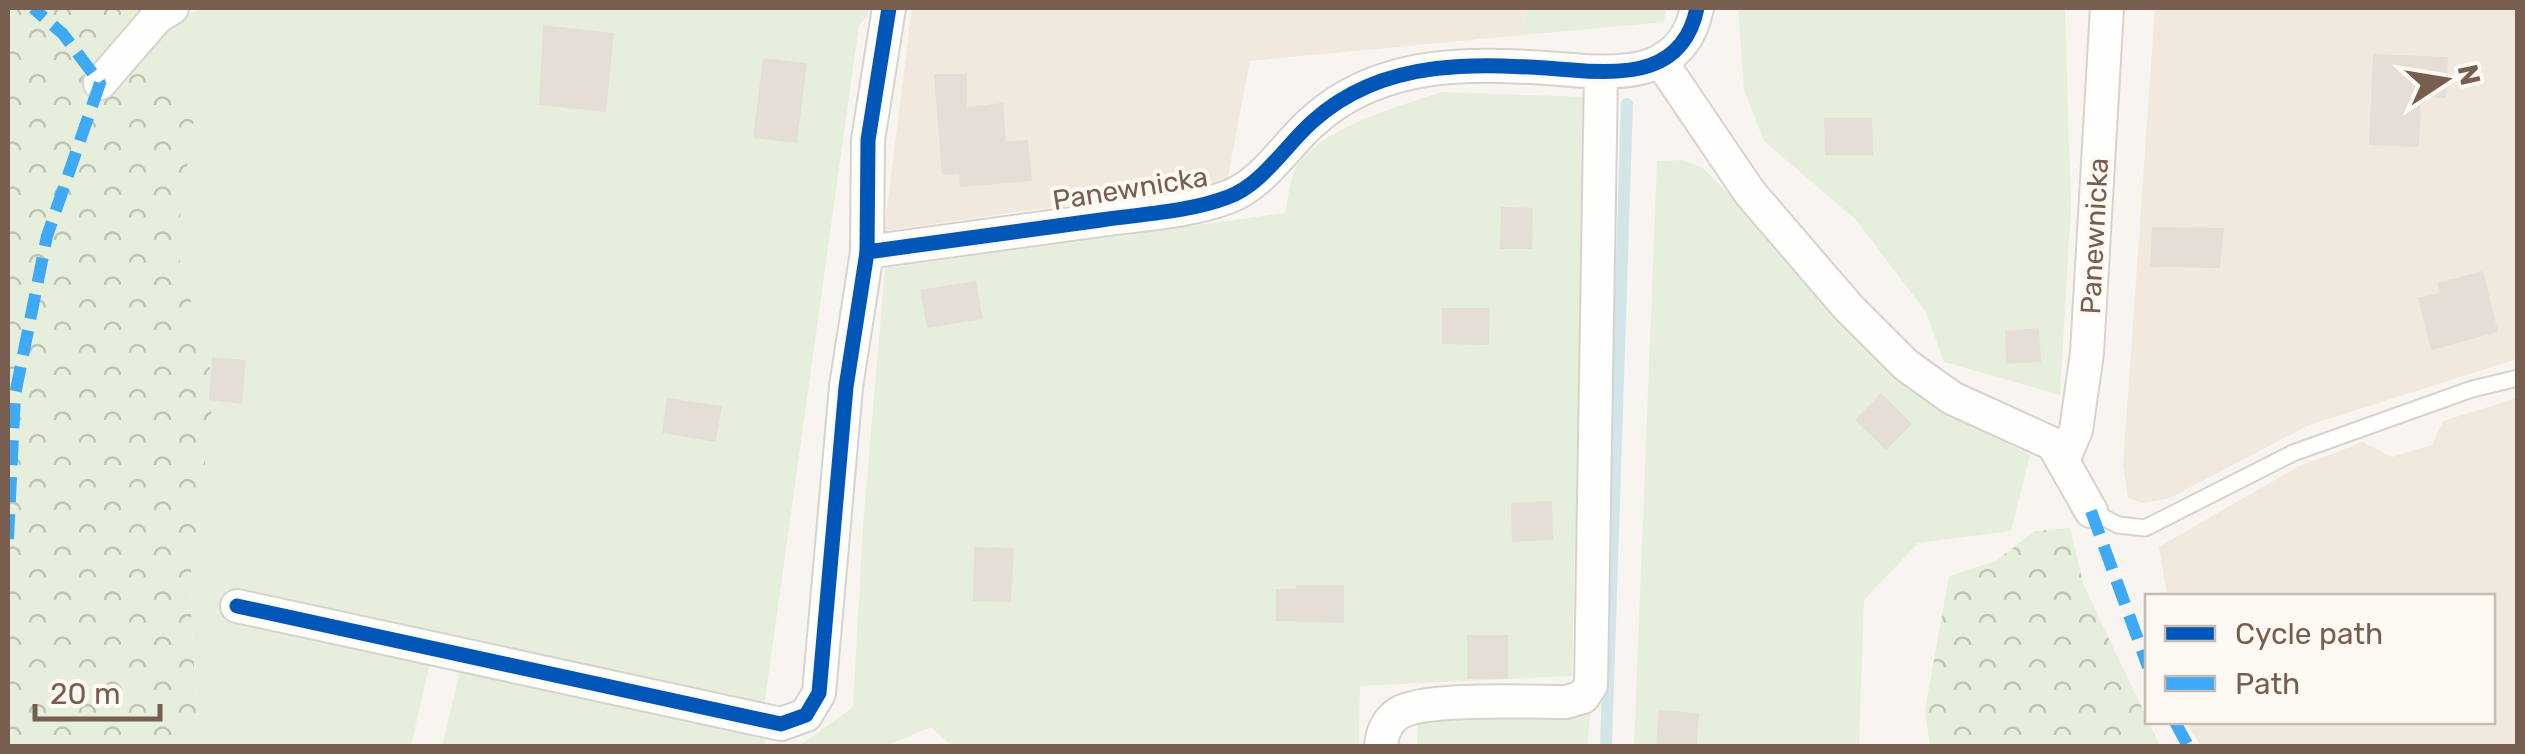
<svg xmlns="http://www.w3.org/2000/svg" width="2525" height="754" font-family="Rubik,sans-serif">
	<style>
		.residential { fill: #f1e8de }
		.forest { fill: url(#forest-crowns) }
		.garden { fill: #e6efdb }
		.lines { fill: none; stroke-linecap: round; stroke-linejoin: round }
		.stream { stroke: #d2e6e9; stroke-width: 12 }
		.building { fill: #e5ded7 }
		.lane-casing { stroke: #d8d2cd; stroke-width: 19 }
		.street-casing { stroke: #d8d2cd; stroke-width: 36 }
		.lane { stroke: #fefefd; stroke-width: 15 }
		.street { stroke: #fefefd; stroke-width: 32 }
		.quiet { stroke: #3fa9f5; stroke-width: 12; stroke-dasharray: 25 12; stroke-linecap: butt }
		.cycleway-casing { stroke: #fefaf3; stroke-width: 21 }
		.cycleway { stroke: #0057b8; stroke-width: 15 }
		.labels { text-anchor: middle; stroke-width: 8; stroke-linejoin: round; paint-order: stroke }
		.street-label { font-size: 28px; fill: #775e4f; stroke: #fefaf3 }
	</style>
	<defs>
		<pattern id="forest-crowns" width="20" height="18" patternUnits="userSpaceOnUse" patternTransform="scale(2.5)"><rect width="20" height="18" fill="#e6efdb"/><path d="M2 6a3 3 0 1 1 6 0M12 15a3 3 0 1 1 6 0" fill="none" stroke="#bfc5b4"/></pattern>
	</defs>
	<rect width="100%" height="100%" fill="#f8f5f0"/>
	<!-- residential -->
	<g class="residential">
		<polygon points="912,8 1525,8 1524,35 1250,61 1227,182 884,231"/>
		<polygon points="2155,8 2517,8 2517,359 2309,425 2170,498 2142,503 2128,498 2123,465"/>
		<polygon points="2517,398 2517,746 2201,746 2186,722 2492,722 2492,596 2167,596 2159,547 2299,466 2363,442 2392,457 2432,445 2443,421"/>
	</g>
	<!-- forest -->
	<g class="forest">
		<polygon points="8,8 147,8 124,27 196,106 176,247 215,386 190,583 198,746 8,746"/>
		<polygon points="2070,528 2084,586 2160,746 1930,746 1925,710 1949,576 1996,561 2035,531"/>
	</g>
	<!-- garden -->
	<g class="garden">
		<polygon points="207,8 874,8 859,25 764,707 227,589 222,616 431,658 411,746 198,746 190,583 215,386 176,247 196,106 147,52 177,17"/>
		<polygon points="1525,8 1666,8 1664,22 1524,35"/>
		<polygon points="1738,8 2065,8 2071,207 2060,395 1944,362 1926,312 1856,220 1764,141 1744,90"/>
		<path d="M1442,92L1586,97L1572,676L1360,686L1359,746H952L931,727L886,746H799L853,707L863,525L885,268L1285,213C1288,201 1289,186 1293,174C1310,130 1400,106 1442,92Z"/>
		<polygon points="1683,160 1703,168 1948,413 2030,455 2011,531 1918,543 1864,600 1859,746 1634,746 1657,161"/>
		<polygon points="461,667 767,735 764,746 442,746"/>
		<polygon points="1590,713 1588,746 1417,746 1418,724 1428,715"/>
	</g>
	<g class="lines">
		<!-- stream -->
		<polyline class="stream" points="1606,746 1627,104"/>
	</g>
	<!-- building -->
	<g class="building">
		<polygon points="543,25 614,33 606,112 539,105"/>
		<polygon points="2373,54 2448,57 2446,98 2421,97 2419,147 2369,145"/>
		<polygon points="763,58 807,63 797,143 753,138"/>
		<polygon points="934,74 967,74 967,107 1003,103 1006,141 1028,140 1032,181 960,187 959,174 942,175"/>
		<polygon points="1824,118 1872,118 1873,155 1825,155"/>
		<polygon points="1501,207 1533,208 1532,249 1500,249"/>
		<polygon points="2152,227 2224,228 2220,268 2150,267"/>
		<polygon points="2483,271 2498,332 2431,350 2418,298 2440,293 2438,283"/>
		<polygon points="976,281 983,319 927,328 920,290"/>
		<polygon points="1442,308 1490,308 1489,345 1442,344"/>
		<polygon points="2039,328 2041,362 2006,364 2005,331"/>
		<polygon points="212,357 246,360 242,404 209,400"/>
		<polygon points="1881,393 1912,424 1886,450 1855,420"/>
		<polygon points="667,398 722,406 716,442 662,433"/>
		<polygon points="1552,501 1553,540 1512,542 1511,503"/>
		<polygon points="974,547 1014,548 1011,602 973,601"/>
		<polygon points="1296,585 1344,585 1344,623 1276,621 1276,589 1296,589"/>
		<rect x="1467" y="635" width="41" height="44"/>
		<polygon points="1659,710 1699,713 1697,746 1656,746"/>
	</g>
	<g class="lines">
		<defs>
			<polyline id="lane" points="2091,511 2118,525 2145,528 2293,453 2472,389 2518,378"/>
			<g id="street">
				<path d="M889,8L868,140L867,252C945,241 1023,230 1101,220C1141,214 1189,212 1228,197C1262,185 1286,145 1312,122C1384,56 1481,63 1572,70C1627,75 1684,73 1697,8"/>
				<polyline points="1662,63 1750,193 1848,307 1906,365 1952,398 2053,444 2091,511"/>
				<polyline points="100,83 158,16 172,8"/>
				<polyline points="2063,461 2076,430 2087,353 2107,8"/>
				<polyline points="237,606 781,724 806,715 819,693 846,387 867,252"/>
				<path d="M1381,746C1382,734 1387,720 1399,713C1424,697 1532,702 1566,702L1583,697L1591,685L1601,73"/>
			</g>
		</defs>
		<!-- lane casing -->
		<use href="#lane" class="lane-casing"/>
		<!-- street casing -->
		<use href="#street" class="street-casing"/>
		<!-- lane -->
		<use href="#lane" class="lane"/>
		<!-- street -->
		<use href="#street" class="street"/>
		<!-- quiet -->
		<g class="quiet">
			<polyline points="2091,511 2148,667"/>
			<polyline points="8,539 15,395 47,236 100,83 63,34 33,8"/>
			<polyline points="2175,722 2188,746"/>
		</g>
		<defs>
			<g id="cycleway">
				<path d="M889,8L868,140L867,252C945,241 1023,230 1101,220C1141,214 1189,212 1228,197C1262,185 1286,145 1312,122C1384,56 1481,63 1572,70C1627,75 1684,73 1697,8"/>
				<polyline points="237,606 781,724 806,715 819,693 846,387 867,252"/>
			</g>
		</defs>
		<!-- cycleway casing -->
		<use href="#cycleway" class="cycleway-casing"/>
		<!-- cycleway -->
		<use href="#cycleway" class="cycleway"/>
	</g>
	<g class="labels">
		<!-- street labels -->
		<g class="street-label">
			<text transform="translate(1130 188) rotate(-9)" y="10">Panewnicka</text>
			<text transform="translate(2094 236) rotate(-87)" y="10">Panewnicka</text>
		</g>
	</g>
	<!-- border -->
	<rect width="2525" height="754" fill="none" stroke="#775e4f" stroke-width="20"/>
	<!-- legend -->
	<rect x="2145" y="594" width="350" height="130" fill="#fefaf3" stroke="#c8bcb1" stroke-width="2.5"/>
	<rect x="2165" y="626" width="50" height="15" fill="#0057b8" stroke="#c8bcb1" stroke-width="2.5"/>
	<text x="2235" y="644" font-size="30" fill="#775e4f">Cycle path</text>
	<rect x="2165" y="676" width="50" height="15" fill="#3fa9f5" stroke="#c8bcb1" stroke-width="2.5"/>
	<text x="2235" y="694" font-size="30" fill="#775e4f">Path</text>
	<!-- north arrow -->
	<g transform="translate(2445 80) rotate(78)" stroke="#fefaf3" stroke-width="8" paint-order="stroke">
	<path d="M0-8L18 38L0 25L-18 38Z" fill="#775e4f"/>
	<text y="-15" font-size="28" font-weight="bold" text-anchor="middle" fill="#775e4f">N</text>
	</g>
	<!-- scale -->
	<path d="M35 704v15h125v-15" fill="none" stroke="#775e4f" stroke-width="5"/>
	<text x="50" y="704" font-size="30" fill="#775e4f" stroke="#fefaf3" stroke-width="8" paint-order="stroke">20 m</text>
</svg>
